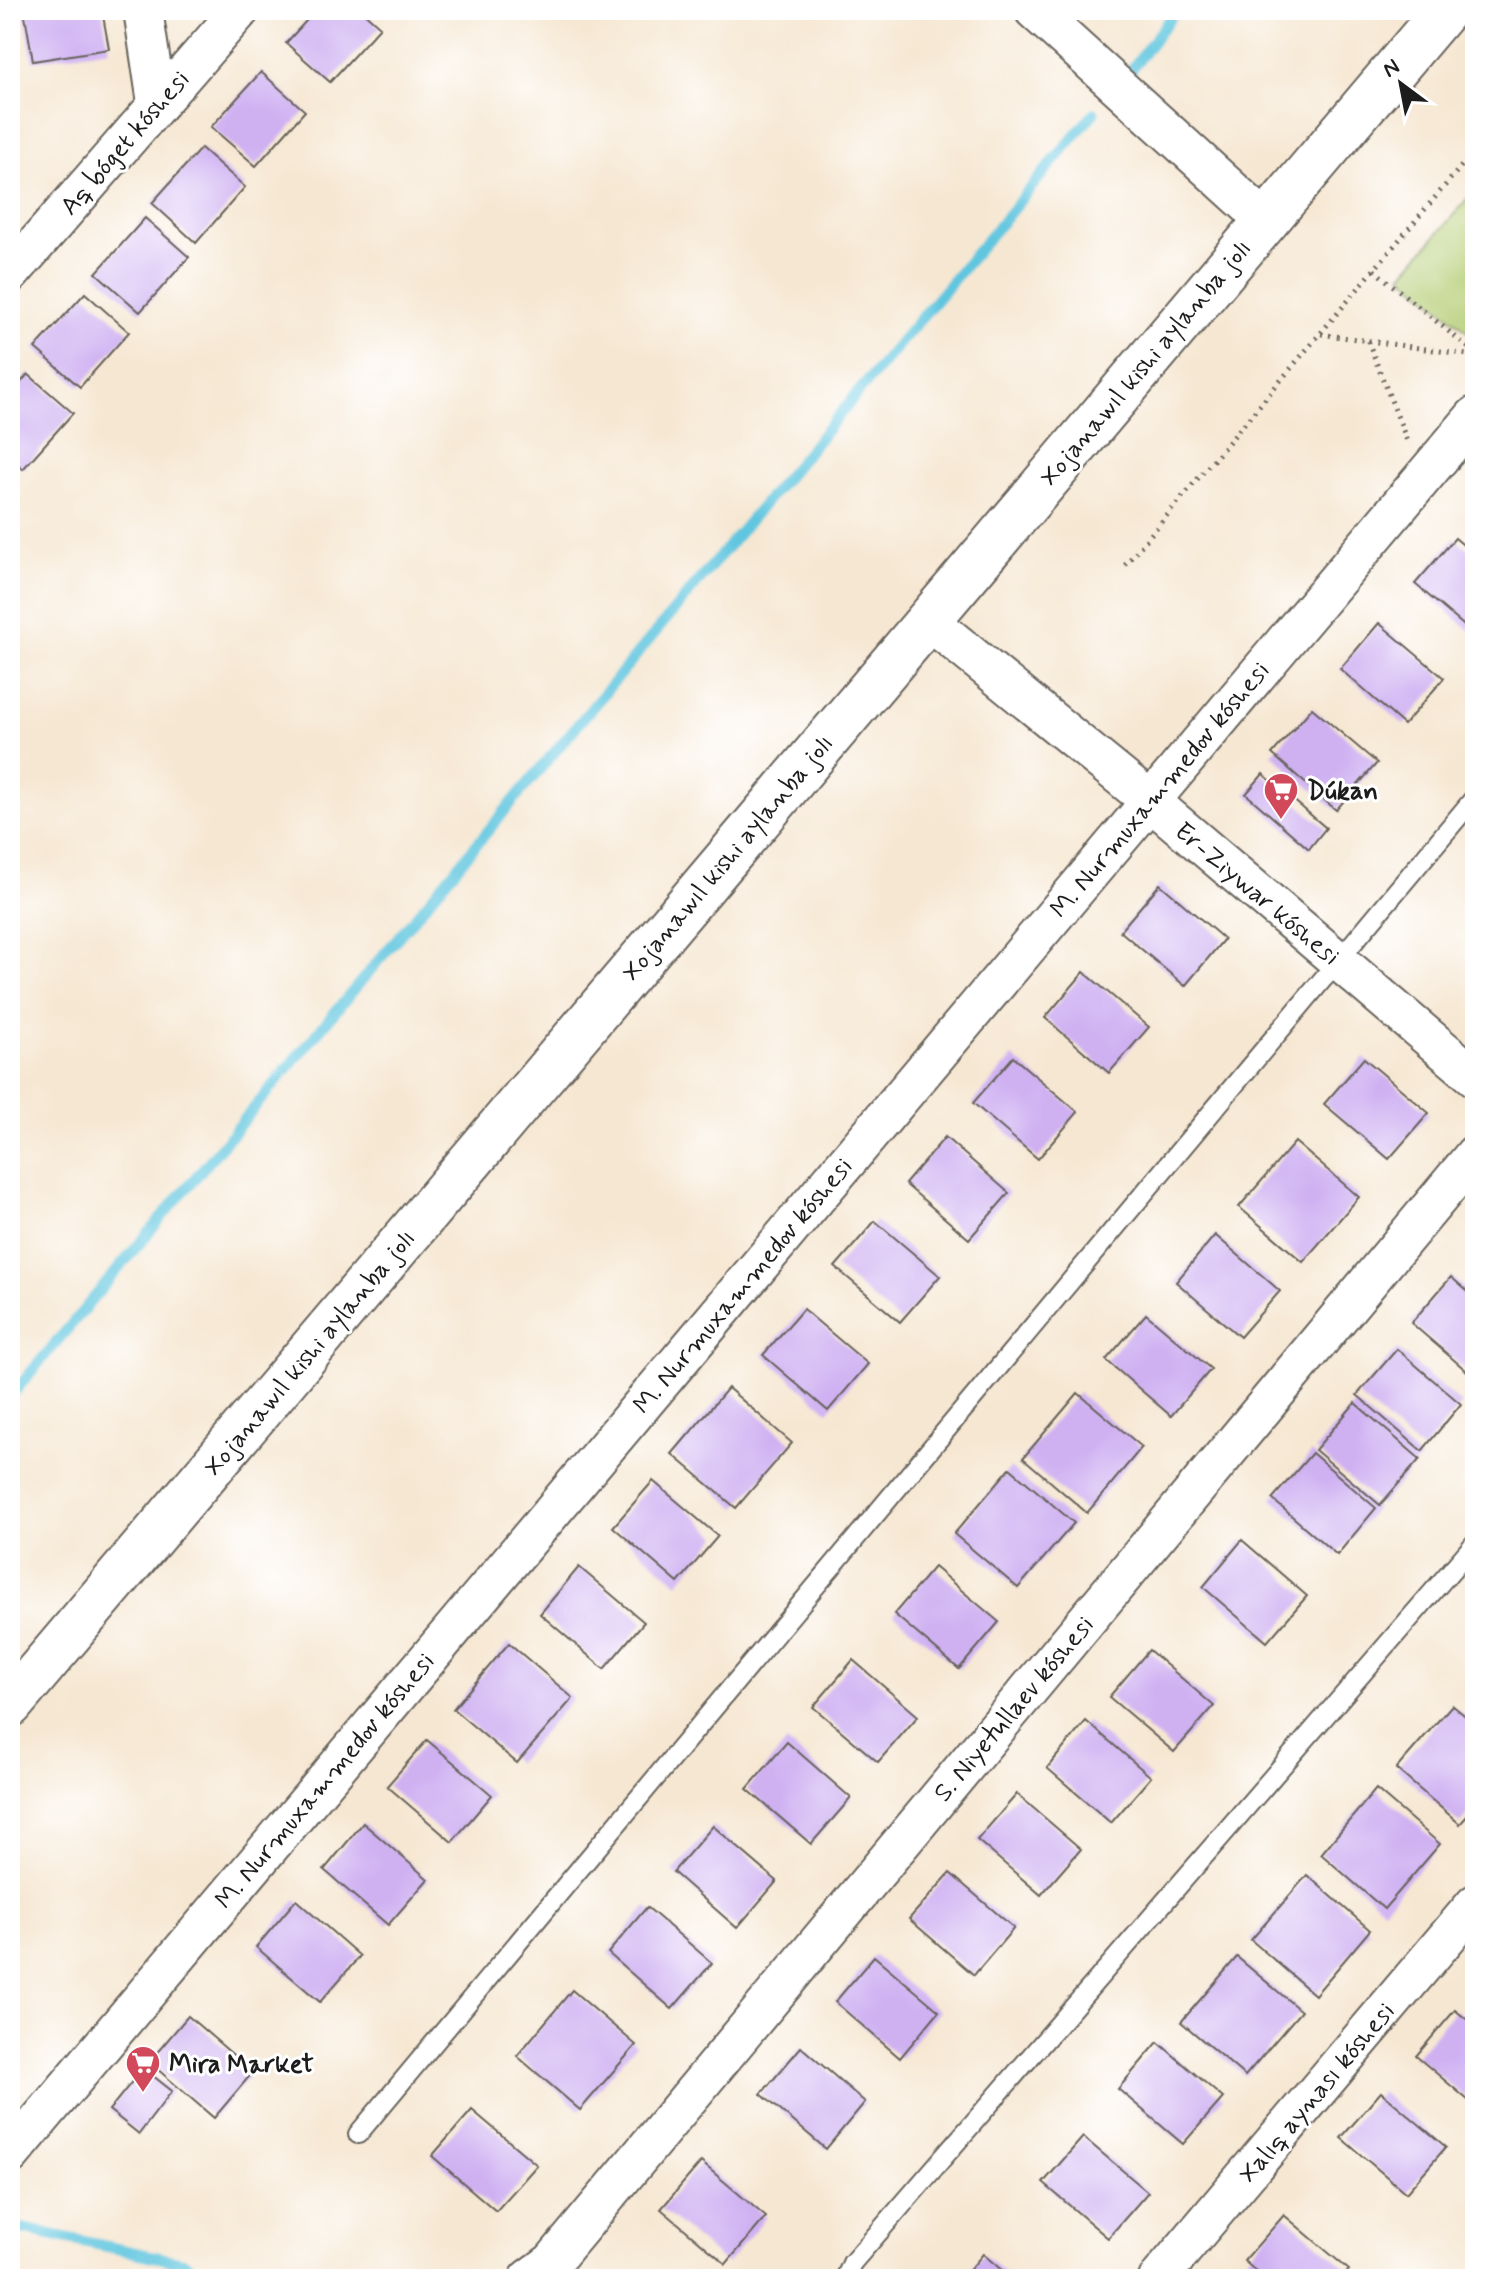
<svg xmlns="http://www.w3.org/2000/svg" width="1485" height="2289" font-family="Mynerve,sans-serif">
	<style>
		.green { fill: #b2cb70; stroke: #677446; stroke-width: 2 }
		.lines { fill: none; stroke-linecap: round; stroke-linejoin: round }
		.stream { stroke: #61c6df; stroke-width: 11 }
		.building { fill: #cfb1f2 }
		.service-casing { stroke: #68635c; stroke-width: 22 }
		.minor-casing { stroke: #68635c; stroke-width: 42 }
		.secondary-casing { stroke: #68635c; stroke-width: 48 }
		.path { stroke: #68635c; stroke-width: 5; stroke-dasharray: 2 6; stroke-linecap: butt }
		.service { stroke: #fff; stroke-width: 18 }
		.minor { stroke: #fff; stroke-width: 38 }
		.secondary { stroke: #fff; stroke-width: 44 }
		.labels { text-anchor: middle; stroke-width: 6; stroke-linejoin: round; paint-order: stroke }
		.street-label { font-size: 26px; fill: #1c1c1c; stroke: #fff }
		.poi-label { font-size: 26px; font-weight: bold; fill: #1c1c1c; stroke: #fff; text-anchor: start }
	</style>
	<rect width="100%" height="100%" fill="#fff"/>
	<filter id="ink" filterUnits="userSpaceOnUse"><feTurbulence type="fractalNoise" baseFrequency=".0125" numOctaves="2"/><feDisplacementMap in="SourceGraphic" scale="16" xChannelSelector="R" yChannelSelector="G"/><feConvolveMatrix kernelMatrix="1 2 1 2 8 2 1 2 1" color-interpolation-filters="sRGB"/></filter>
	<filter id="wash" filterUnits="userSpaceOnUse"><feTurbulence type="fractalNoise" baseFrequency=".006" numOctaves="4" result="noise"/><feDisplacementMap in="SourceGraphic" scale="32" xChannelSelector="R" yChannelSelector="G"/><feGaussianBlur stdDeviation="1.8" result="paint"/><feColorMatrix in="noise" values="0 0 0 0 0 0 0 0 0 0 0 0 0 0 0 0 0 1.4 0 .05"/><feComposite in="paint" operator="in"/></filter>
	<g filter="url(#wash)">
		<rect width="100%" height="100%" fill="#f6e7d2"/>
		<!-- green -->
		<polygon class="green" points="1475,190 1475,338 1402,275"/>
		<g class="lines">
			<!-- stream -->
			<g class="stream">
				<polyline points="1131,70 1176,10"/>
				<polyline points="10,1397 1094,113"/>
				<polyline points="10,2226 185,2263 202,2279"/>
				<polyline points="259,2279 274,2271 323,2279"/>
			</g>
		</g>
		<g id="blocks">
			<!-- building -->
			<g class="building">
				<polygon points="24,10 102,10 109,49 33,61"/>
				<polygon points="316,10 361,10 380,27 330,82 286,43"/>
				<polygon points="261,72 305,111 256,166 211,127"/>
				<polygon points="201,148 245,187 196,243 152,203"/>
				<polygon points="145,218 189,257 140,312 96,273"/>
				<polygon points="85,293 129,332 80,387 35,348"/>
				<polygon points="28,374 73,413 23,469 10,457 10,395"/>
				<polygon points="1455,538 1475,555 1475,635 1415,584"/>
				<polygon points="1379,623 1444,678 1404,725 1340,669"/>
				<polygon points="1312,708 1377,763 1336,810 1272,754"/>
				<polygon points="1263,774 1326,828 1309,849 1246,794"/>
				<polygon points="1160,884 1224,939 1185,986 1120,931"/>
				<polygon points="1084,972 1149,1027 1109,1073 1045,1018"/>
				<polygon points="1013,1057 1078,1112 1038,1159 973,1103"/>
				<polygon points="1364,1058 1429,1113 1389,1159 1324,1104"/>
				<polygon points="945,1137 1009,1193 969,1239 905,1184"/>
				<polygon points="1295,1142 1359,1197 1303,1262 1239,1207"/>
				<polygon points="875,1221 940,1276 900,1322 835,1267"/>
				<polygon points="1215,1235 1280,1291 1240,1337 1176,1282"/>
				<polygon points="1451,1277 1475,1298 1475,1378 1411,1323"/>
				<polygon points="803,1309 868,1364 828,1411 763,1355"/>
				<polygon points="1146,1314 1211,1369 1171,1416 1106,1360"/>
				<polygon points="1397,1349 1461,1404 1422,1451 1357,1395"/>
				<polygon points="728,1388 792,1443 736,1508 672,1454"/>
				<polygon points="1078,1393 1142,1447 1087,1513 1023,1458"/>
				<polygon points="1355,1403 1420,1459 1380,1505 1315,1450"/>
				<polygon points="1312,1453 1376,1508 1337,1555 1272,1499"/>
				<polygon points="1010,1468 1074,1523 1018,1588 954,1534"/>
				<polygon points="653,1481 718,1536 678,1583 613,1527"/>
				<polygon points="1242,1540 1307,1596 1267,1642 1203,1587"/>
				<polygon points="579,1567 644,1622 604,1669 540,1614"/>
				<polygon points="934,1567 999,1622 959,1669 894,1614"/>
				<polygon points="509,1643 573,1698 517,1763 453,1709"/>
				<polygon points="1149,1650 1214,1706 1174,1752 1109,1697"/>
				<polygon points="853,1660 918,1716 878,1762 813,1707"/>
				<polygon points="1452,1705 1475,1724 1475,1807 1460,1824 1396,1769"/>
				<polygon points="1086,1721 1151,1777 1111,1823 1047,1768"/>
				<polygon points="427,1740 492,1795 452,1842 387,1786"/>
				<polygon points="787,1742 851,1798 811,1844 747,1789"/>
				<polygon points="1376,1789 1440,1844 1384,1909 1321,1854"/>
				<polygon points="1017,1794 1081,1849 1041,1895 977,1840"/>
				<polygon points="363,1823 428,1879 388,1925 324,1870"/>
				<polygon points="713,1826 777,1881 737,1928 673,1872"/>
				<polygon points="950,1873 1014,1928 974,1975 909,1919"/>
				<polygon points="1307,1875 1370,1930 1315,1995 1251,1940"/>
				<polygon points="296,1900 360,1956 320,2002 256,1947"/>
				<polygon points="647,1907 712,1963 672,2009 608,1953"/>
				<polygon points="874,1956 939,2011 900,2058 835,2002"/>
				<polygon points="1237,1957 1301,2011 1245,2076 1181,2022"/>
				<polygon points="572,1990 636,2045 580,2110 517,2056"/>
				<polygon points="1455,2010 1475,2026 1475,2106 1416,2056"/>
				<polygon points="188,2016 253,2072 214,2118 149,2062"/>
				<polygon points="1158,2042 1223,2098 1183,2144 1118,2089"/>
				<polygon points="801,2047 865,2102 826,2149 761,2094"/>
				<polygon points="143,2068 172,2091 139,2134 109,2110"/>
				<polygon points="1381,2092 1446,2147 1406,2193 1341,2138"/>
				<polygon points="472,2110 537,2165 496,2211 432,2156"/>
				<polygon points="1083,2137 1148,2192 1108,2238 1043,2183"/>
				<polygon points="701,2162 766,2217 726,2264 661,2209"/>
				<polygon points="1284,2215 1349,2270 1341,2279 1265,2279 1244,2261"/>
				<polygon points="983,2254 1012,2279 962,2279"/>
			</g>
		</g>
	</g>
	<g filter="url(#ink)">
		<use href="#blocks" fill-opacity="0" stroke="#68635c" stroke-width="2"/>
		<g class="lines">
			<defs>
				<g id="service">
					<polyline points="358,2134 1475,797"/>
					<polyline points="845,2279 852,2263 1475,1543"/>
				</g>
				<g id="minor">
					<polyline points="143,10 157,103"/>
					<polyline points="1034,10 1265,220"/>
					<polyline points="10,274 240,10"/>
					<polyline points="928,620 1149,800 1475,1077"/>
					<polyline points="10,2155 1475,416"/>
					<polyline points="529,2279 552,2262 1475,1154"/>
					<polyline points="1158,2279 1475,1904"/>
				</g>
				<polyline id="secondary" points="10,1705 1445,10"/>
			</defs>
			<!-- service casing -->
			<use href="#service" class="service-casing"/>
			<!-- minor casing -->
			<use href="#minor" class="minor-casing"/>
			<!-- secondary casing -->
			<use href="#secondary" class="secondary-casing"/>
			<!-- path -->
			<g class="path">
				<polyline points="1374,270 1475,353"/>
				<polyline points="1321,334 1475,356"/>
				<polyline points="1368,341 1407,441"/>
				<polyline points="1125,565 1475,150"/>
			</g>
			<!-- service -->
			<use href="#service" class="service"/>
			<!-- minor -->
			<use href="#minor" class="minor"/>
			<!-- secondary -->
			<use href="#secondary" class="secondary"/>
		</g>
	</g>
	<!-- icons -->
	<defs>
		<symbol id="supermarket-pin" viewBox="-11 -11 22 30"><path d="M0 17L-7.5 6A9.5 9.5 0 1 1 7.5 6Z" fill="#d1495b" stroke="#fff"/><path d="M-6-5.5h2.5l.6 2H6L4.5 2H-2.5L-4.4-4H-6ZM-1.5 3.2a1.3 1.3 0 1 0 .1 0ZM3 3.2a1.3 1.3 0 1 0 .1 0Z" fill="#fff"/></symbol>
	</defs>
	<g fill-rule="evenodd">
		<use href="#supermarket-pin" x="1261" y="770" width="40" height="54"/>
		<use href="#supermarket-pin" x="123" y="2043" width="40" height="54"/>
	</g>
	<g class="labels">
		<!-- street labels -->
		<g class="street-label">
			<text transform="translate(124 142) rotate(-49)" y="9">Aq bóget kóshesi</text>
			<text transform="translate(1145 362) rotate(-50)" y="9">Xojanawıl kishi aylanba jolı</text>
			<text transform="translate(1159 789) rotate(-50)" y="9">M. Nurmuxammedov kóshesi</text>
			<text transform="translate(727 857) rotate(-50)" y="9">Xojanawıl kishi aylanba jolı</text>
			<text transform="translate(1258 893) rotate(40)" y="9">Er-Ziywar kóshesi</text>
			<text transform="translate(742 1285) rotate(-50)" y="9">M. Nurmuxammedov kóshesi</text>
			<text transform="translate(309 1352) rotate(-50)" y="9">Xojanawıl kishi aylanba jolı</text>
			<text transform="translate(1013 1708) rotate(-50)" y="9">S. Niyetullaev kóshesi</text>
			<text transform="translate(324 1780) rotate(-50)" y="9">M. Nurmuxammedov kóshesi</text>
			<text transform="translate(1316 2092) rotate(-50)" y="9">Xalıq aynası kóshesi</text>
		</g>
		<!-- poi labels -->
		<g class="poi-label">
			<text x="1307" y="799">Dúkan</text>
			<text x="169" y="2072">Mira Market</text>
		</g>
	</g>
	<!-- margin -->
	<rect width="1485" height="2289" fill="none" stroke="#fff" stroke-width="40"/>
	<!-- north arrow -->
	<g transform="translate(1401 84) rotate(328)" stroke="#ffffff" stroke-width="6" paint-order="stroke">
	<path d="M0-6L14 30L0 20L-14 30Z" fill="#1c1c1c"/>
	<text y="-12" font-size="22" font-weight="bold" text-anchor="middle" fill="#1c1c1c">N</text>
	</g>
</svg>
